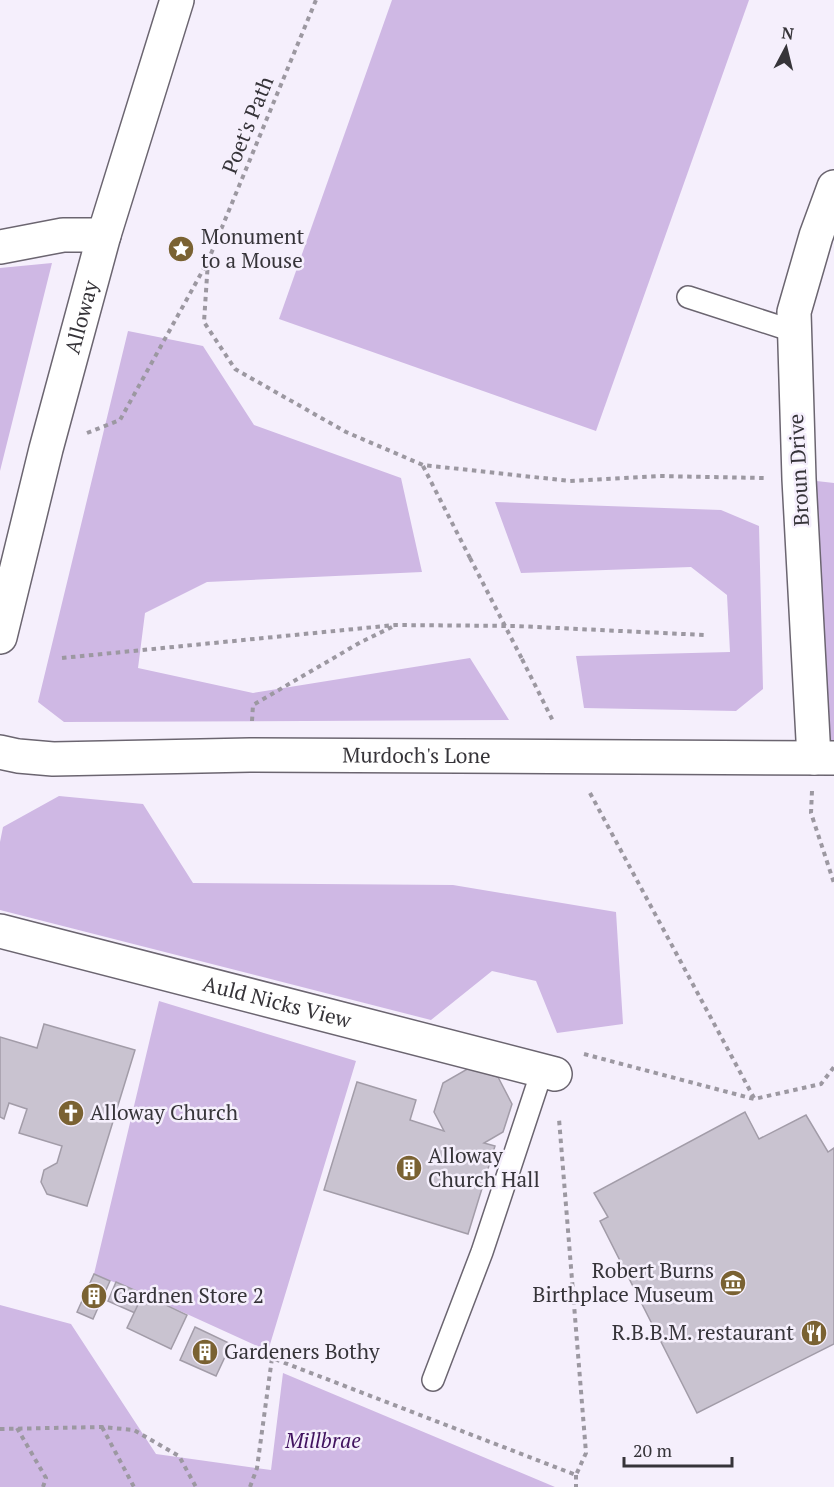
<svg xmlns="http://www.w3.org/2000/svg" width="834" height="1487" font-family="'PT Serif',serif">
	<style>
		.green { fill: #cfb8e4 }
		.building { fill: #c9c3d0; stroke: #a29ca8; stroke-width: 1.5 }
		.lines { fill: none; stroke-linecap: round; stroke-linejoin: round }
		.lane-casing { stroke: #6b6570; stroke-width: 24 }
		.street-casing { stroke: #6b6570; stroke-width: 36 }
		.secondary-casing { stroke: #6b6570; stroke-width: 36 }
		.path { stroke: #9c98a1; stroke-width: 4; stroke-dasharray: 4.5 4.5; stroke-linecap: butt }
		.lane { stroke: #fff; stroke-width: 21 }
		.street { stroke: #fff; stroke-width: 33 }
		.secondary { stroke: #fff; stroke-width: 33 }
		.path-bridge { stroke: #9c98a1; stroke-width: 4; stroke-dasharray: 4.5 4.5; stroke-linecap: butt }
		.labels { text-anchor: middle; stroke-width: 5; stroke-linejoin: round; paint-order: stroke }
		.street-label { font-size: 21px; fill: #363439; stroke: #f5effc }
		.poi-label { font-size: 21px; fill: #363439; stroke: #f5effc; text-anchor: start }
		.park-label { font-size: 21px; font-style: italic; fill: #41135f; stroke: #f5effc }
	</style>
	<rect width="100%" height="100%" fill="#f5effc"/>
	<!-- green -->
	<g class="green">
		<polygon points="392,0 749,0 596,431 279,319"/>
		<polygon points="52,263 0,471 0,268"/>
		<polygon points="128,331 203,346 254,425 401,478 422,572 207,582 145,613 138,668 253,693 470,658 509,720 64,722 38,702"/>
		<polygon points="799,479 834,483 834,758 814,758"/>
		<polygon points="495,502 721,510 759,526 763,689 736,711 584,708 576,656 730,652 727,595 691,567 521,573"/>
		<polygon points="59,796 143,804 193,883 453,885 616,912 623,1024 557,1033 536,981 492,971 431,1020 0,910 0,842 3,827"/>
		<polygon points="159,1001 356,1061 268,1351 143,1294 94,1274"/>
		<polygon points="0,1305 71,1324 156,1454 271,1470 283,1373 555,1487 0,1487"/>
	</g>
	<!-- building -->
	<g class="building">
		<polygon points="44,1024 135,1050 87,1206 47,1194 41,1182 44,1170 57,1163 62,1146 19,1133 27,1109 9,1103 4,1119 0,1117 0,1037 37,1048"/>
		<polygon points="469,1068 498,1077 512,1104 503,1132 484,1143 495,1146 468,1234 324,1190 357,1082 416,1100 410,1120 444,1131 434,1112 443,1083"/>
		<polygon points="745,1112 759,1139 806,1115 828,1152 834,1148 834,1344 697,1413 600,1221 608,1217 594,1193"/>
		<polygon points="94,1274 110,1281 93,1319 77,1312"/>
		<polygon points="116,1282 143,1294 135,1313 108,1301"/>
		<polygon points="143,1294 187,1315 171,1349 127,1328"/>
		<polygon points="195,1327 231,1344 216,1376 180,1360"/>
	</g>
	<g class="lines">
		<defs>
			<g id="lane">
				<polyline points="688,297 793,331"/>
				<polyline points="433,1380 482,1252 542,1071"/>
			</g>
			<g id="street">
				<polyline points="0,247 63,235 104,235"/>
				<polyline points="814,758 799,479 794,312 816,236 834,187"/>
				<path id="s1" d="M0,931L555,1074"/>
			</g>
			<g id="secondary">
				<path id="s2" d="M0,637L46,449L104,235L177,0"/>
				<path id="s3" d="M0,752L18,756L53,759L250,755L834,758"/>
			</g>
		</defs>
		<!-- lane casing -->
		<use href="#lane" class="lane-casing"/>
		<!-- street casing -->
		<use href="#street" class="street-casing"/>
		<!-- secondary casing -->
		<use href="#secondary" class="secondary-casing"/>
		<!-- path -->
		<g class="path">
			<polyline points="208,261 204,322 235,369 346,432 423,465 570,481 658,476 765,478"/>
			<polyline points="87,433 120,420 208,261 316,0"/>
			<polyline points="423,466 470,558"/>
			<polyline points="62,658 395,625 516,626 704,635"/>
			<polyline points="522,659 554,723"/>
			<polyline points="252,721 253,705 361,642 392,627"/>
			<polyline points="812,791 811,813 834,883"/>
			<polyline points="590,793 754,1098"/>
			<polyline points="584,1054 754,1099 821,1084 834,1067"/>
			<polyline points="102,1427 134,1487"/>
			<polyline points="17,1428 46,1478 43,1487"/>
			<polyline points="0,1429 102,1427 134,1430 179,1456 196,1487"/>
			<polyline points="576,1475 576,1487"/>
			<polyline points="250,1487 257,1468 272,1358 576,1475 586,1453 559,1119"/>
		</g>
		<!-- lane -->
		<use href="#lane" class="lane"/>
		<!-- street -->
		<use href="#street" class="street"/>
		<!-- secondary -->
		<use href="#secondary" class="secondary"/>
		<!-- path-bridge -->
		<polyline class="path-bridge" points="470,558 522,659"/>
	</g>
	<!-- icons -->
	<defs>
		<symbol id="sight-disc" viewBox="-11 -11 22 22"><circle r="9.5" fill="#7a6232" stroke="#f5effc"/><path d="M0-6L1.8-2.2L6-1.7L2.9 1.2L3.7 5.4L0 3.3L-3.7 5.4L-2.9 1.2L-6-1.7L-1.8-2.2Z" fill="#fff"/></symbol>
		<symbol id="church-disc" viewBox="-11 -11 22 22"><circle r="9.5" fill="#7a6232" stroke="#f5effc"/><path d="M-1.2-6h2.4v3.5h3.3v2.4h-3.3V6h-2.4V-.1h-3.3v-2.4h3.3Z" fill="#fff"/></symbol>
		<symbol id="building-disc" viewBox="-11 -11 22 22"><circle r="9.5" fill="#7a6232" stroke="#f5effc"/><path d="M-4-6H4V6H1V3H-1V6H-4ZM-2.5-4.3h1.7v1.8h-1.7ZM.8-4.3h1.7v1.8H.8ZM-2.5-1h1.7V.8h-1.7ZM.8-1h1.7V.8H.8Z" fill="#fff"/></symbol>
		<symbol id="museum-disc" viewBox="-11 -11 22 22"><circle r="9.5" fill="#7a6232" stroke="#f5effc"/><path d="M0-6L6-3V-2H-6V-3ZM-5-1h2V3h-2ZM-1-1h2V3h-2ZM3-1h2V3H3ZM-6 4H6V6H-6Z" fill="#fff"/></symbol>
		<symbol id="restaurant-disc" viewBox="-11 -11 22 22"><circle r="9.5" fill="#7a6232" stroke="#f5effc"/><path d="M-5-6h1v4h1v-4h1v4h1v-4h1v5L-1.5 .5V6h-2V.5L-5-1ZM5-6V6H3V1.5H1.5Q1.5-4 5-6Z" fill="#fff"/></symbol>
	</defs>
	<g fill-rule="evenodd">
		<use href="#sight-disc" x="166" y="234" width="30" height="30"/>
		<use href="#church-disc" x="56" y="1098" width="30" height="30"/>
		<use href="#building-disc" x="394" y="1153" width="30" height="30"/>
		<use href="#museum-disc" x="718" y="1268" width="30" height="30"/>
		<use href="#building-disc" x="79" y="1281" width="30" height="30"/>
		<use href="#restaurant-disc" x="799" y="1318" width="30" height="30"/>
		<use href="#building-disc" x="190" y="1337" width="30" height="30"/>
	</g>
	<g class="labels">
		<!-- street labels -->
		<g class="street-label">
			<text transform="translate(248 125) rotate(-68)" y="7">Poet's Path</text>
			<text dy="7" stroke="none"><textPath href="#s2" startOffset="330">Alloway</textPath></text>
			<text transform="translate(799 470) rotate(-93)" y="7">Broun Drive</text>
			<text dy="7" stroke="none"><textPath href="#s3" startOffset="417">Murdoch's Lone</textPath></text>
			<text dy="7" stroke="none"><textPath href="#s1" startOffset="286">Auld Nicks View</textPath></text>
		</g>
		<!-- poi labels -->
		<g class="poi-label">
			<text x="201" y="244">Monument<tspan x="201" dy="24">to a Mouse</tspan></text>
			<text x="90" y="1120">Alloway Church</text>
			<text x="428" y="1163">Alloway<tspan x="428" dy="24">Church Hall</tspan></text>
			<text x="714" y="1278" text-anchor="end">Robert Burns<tspan x="714" dy="24">Birthplace Museum</tspan></text>
			<text x="113" y="1303">Gardnen Store 2</text>
			<text x="794" y="1340" text-anchor="end">R.B.B.M. restaurant</text>
			<text x="224" y="1359">Gardeners Bothy</text>
		</g>
		<!-- park labels -->
		<g class="park-label">
			<text x="323" y="1448">Millbrae</text>
		</g>
	</g>
	<!-- north arrow -->
	<g transform="translate(786 48) rotate(7)" stroke="#f5effc" stroke-width="4.5" paint-order="stroke">
	<path d="M0-4.5L10 22L0 15L-10 22Z" fill="#363439"/>
	<text y="-9" font-size="16" font-weight="bold" text-anchor="middle" fill="#363439">N</text>
	</g>
	<!-- scale -->
	<path d="M624 1457v9h108v-9" fill="none" stroke="#363439" stroke-width="3"/>
	<text x="633" y="1457" font-size="18" fill="#363439" stroke="#f5effc" stroke-width="4.5" paint-order="stroke">20 m</text>
</svg>
